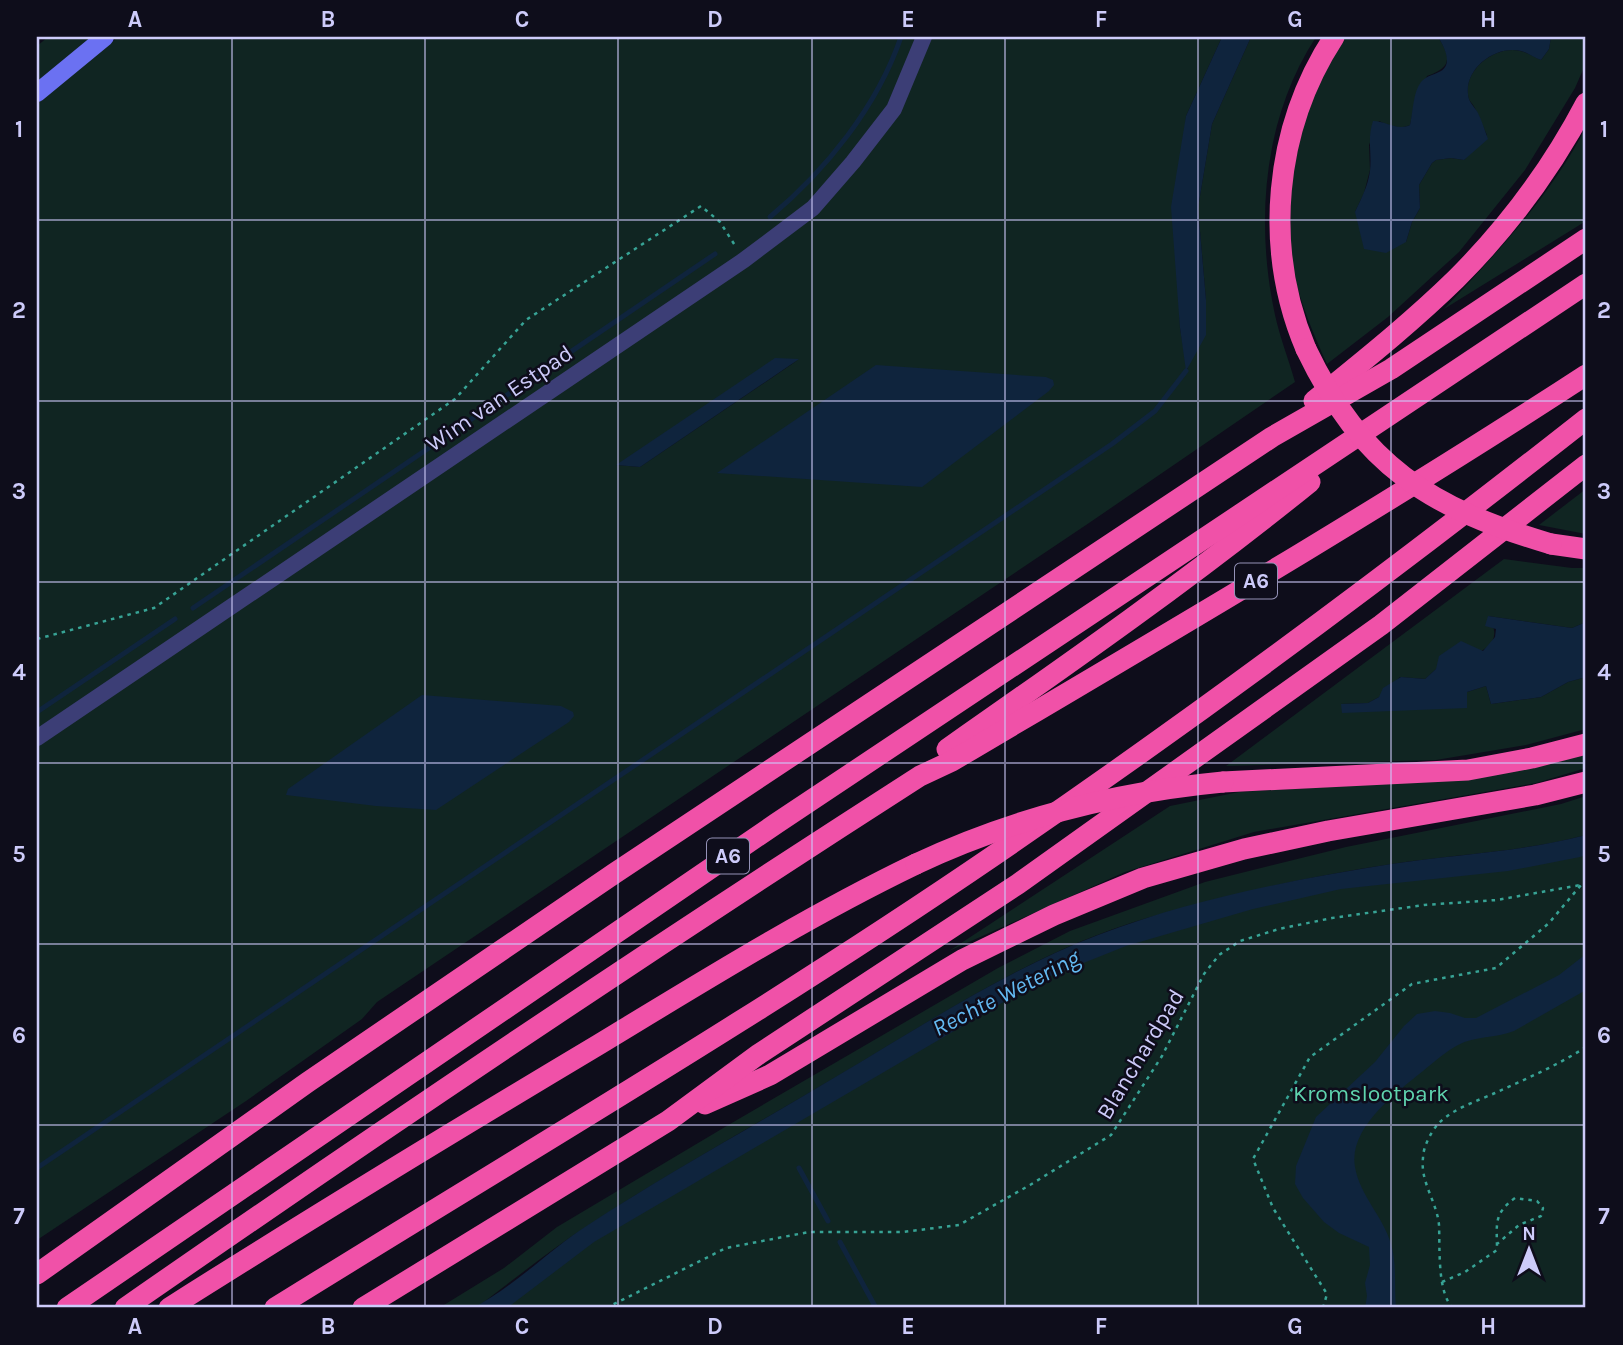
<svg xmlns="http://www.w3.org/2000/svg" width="1623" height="1345" font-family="Karla,sans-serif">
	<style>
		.green { fill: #102522; fill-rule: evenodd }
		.water { fill: #0f243d }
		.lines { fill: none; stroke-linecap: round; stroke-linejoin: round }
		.stream { stroke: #0f243d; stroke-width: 5 }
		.path { stroke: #37a395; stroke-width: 2.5; stroke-dasharray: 3.5 5; stroke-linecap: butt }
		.street { stroke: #3c3e76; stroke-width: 16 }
		.secondary { stroke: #6b71f2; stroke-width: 18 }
		.highway { stroke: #f051a8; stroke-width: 21 }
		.highway-bridge { stroke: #f051a8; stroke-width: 21 }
		.grid { fill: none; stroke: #cdcbfa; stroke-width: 2; stroke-opacity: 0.55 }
		.labels { text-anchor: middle; stroke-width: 5; stroke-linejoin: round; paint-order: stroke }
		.shield { fill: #0e0d1b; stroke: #9492b7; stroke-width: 2 }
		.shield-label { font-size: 21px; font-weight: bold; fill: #cdcbfa }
		.street-label { font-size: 23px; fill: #cdcbfa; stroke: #0e0d1b }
		.park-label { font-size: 23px; fill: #5fd3ae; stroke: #0e0d1b }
		.water-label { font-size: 24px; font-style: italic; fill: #63b9f1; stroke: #0e0d1b }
		.neatline { fill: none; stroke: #cdcbfa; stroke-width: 2.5 }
		.grid-label { font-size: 23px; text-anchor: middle; font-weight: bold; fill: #cdcbfa }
	</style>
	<rect width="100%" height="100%" fill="#0e0d1b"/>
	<!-- green -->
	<g class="green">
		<polygon points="48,37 91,37 38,81 37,46"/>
		<path d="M118,37H1222L1186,116L1179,301L1180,328L1187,370L1206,300L1198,208L1212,124L1251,37H1316C1263,118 1255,222 1275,315C1280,338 1289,360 1295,382L1089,523L377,1002L362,1019L246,1101L37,1240V104ZM798,360L640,467L617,465Z"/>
		<path d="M1344,37H1438C1452,58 1451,68 1427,76L1415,102L1410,125C1400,130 1388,125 1379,121L1369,145L1370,170L1364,193L1355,212L1406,242L1412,222L1420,208L1419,185L1432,163L1436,160L1451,158L1464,160L1487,135C1482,125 1479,114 1473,105C1470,101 1468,99 1468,95C1464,69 1496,45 1520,51C1527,52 1534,57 1541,60L1549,49L1551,37H1586V63L1575,88L1525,170L1459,252L1388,317L1327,364C1290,282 1277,235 1299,145C1303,130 1305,113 1311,98C1319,77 1333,57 1344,37Z"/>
		<path d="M1586,127V221L1444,309C1496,254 1552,194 1586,127Z"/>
		<polygon points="1586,489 1586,534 1539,525"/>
		<path d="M1504,559L1572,568H1586V622L1572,628L1488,616C1512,653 1461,656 1438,668C1433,671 1429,676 1425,679L1400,677L1379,697L1368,703L1341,704L1467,707V692L1486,686L1491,704L1541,697L1568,682L1586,677V729L1526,745L1436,760L1226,766Z"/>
		<polygon points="1586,753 1586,768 1536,783 1254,832 1125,872 949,951 1170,806 1239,792 1429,781"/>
		<path d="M1586,796V835C1523,852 1457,854 1392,864C1309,876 1228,895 1147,918C1037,950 939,1016 841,1074C757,1124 671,1171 589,1225C551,1249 516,1278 480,1305L473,1308H439L504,1268L557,1227L730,1124L998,968L1070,931L1205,882L1346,847L1561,804Z"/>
		<polygon points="1586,845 1586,1308 489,1308 693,1169 1067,956 1224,903"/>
	</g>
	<!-- water -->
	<g class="water">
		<polygon points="1222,37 1251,37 1212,124 1198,208 1206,300 1206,335 1186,371 1180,328 1171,207 1186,116"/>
		<path d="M1438,37H1551L1549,49L1541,60C1534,58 1527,52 1521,51C1496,45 1465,68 1468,94C1468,102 1475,107 1478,113C1482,121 1485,131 1488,139L1464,160L1451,158L1436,160L1432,163L1419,185L1420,208L1412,222L1406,242L1386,253L1364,249L1355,212C1361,199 1368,186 1370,171C1372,153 1367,138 1373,121C1386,121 1397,131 1410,125C1413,112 1413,92 1421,82C1427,75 1434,75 1441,71C1453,64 1444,46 1438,37Z"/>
		<polygon points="775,358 799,359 640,467 616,465"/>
		<polygon points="876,365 1046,377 1053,380 1054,385 1049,391 922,487 717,473"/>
		<polygon points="1488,616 1572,628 1586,622 1586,677 1568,682 1541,697 1491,704 1486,686 1467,692 1467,708 1342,713 1341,704 1368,703 1379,697 1383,688 1401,677 1425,679 1436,669 1439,656 1461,641 1483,651 1495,637 1496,629 1485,626"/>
		<polygon points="422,695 561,706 573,712 574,716 569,722 436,810 376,806 286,795 288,789"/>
		<path d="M1586,835V855L1580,857L1508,871L1341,889L1253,909L1126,946L1041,980L594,1242L507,1308H473C515,1286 549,1250 588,1225C669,1172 754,1126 837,1076C922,1026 1006,970 1098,935C1192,899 1291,880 1391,864C1456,854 1522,852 1586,835Z"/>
		<path d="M1586,954V990L1514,1031C1496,1038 1475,1036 1458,1045C1445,1052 1434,1062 1423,1071C1397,1092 1348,1128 1355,1167C1360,1196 1383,1216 1391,1244C1397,1263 1394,1288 1396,1308H1365L1367,1296L1365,1283L1370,1265L1369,1247L1339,1233L1324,1222L1303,1198L1295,1184L1296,1166L1316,1117L1375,1062L1404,1026L1417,1014L1435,1011L1450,1013L1465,1018H1476L1559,975Z"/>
	</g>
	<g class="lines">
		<!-- stream -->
		<g class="stream">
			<path d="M770,217C826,170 877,107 901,37"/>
			<polyline points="193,608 715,254"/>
			<polyline points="37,712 175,619"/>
			<polyline points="37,1168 1112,444 1155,411 1186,371"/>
			<polyline points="799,1168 828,1221"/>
			<polyline points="840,1242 876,1308"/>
		</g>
		<!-- path -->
		<g class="path">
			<polyline points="37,639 154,608 455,399 526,320 701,206 720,222 736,247"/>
			<path d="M1442,1282L1465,1272L1497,1250C1497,1224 1493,1214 1515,1198L1537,1201L1543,1208L1541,1216L1519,1225L1497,1244"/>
			<polyline points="606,1308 726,1248 809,1232 903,1232 959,1225 1030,1185 1111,1135 1162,1056 1204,974 1219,955 1240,941 1279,929 1332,918 1424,905 1497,900 1586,884"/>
			<polyline points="1323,1308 1327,1294 1273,1208 1253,1159 1310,1057 1412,984 1496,968 1549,923 1581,885"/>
			<path d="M1453,1308C1437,1293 1440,1247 1439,1225C1437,1202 1420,1182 1423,1158C1423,1147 1431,1132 1438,1124C1452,1109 1477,1101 1495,1093C1526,1079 1558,1065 1586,1047"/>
		</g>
		<!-- street -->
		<polyline class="street" points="37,738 744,260 813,208 853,162 894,109 924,37"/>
		<!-- secondary -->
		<polyline class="secondary" points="37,93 105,37"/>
		<!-- highway -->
		<g class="highway">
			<path d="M1306,349C1263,248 1274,129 1334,37"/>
			<path d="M1314,401C1362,362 1411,323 1456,279C1508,227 1552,168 1586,103"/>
			<polyline points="1551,544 1586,549"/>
			<path d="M947,749C1070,663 1193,577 1310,482"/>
			<polyline points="1223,782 1468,770 1532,758 1586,744"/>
			<polyline points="705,1104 770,1075 962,960 1054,915 1143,878 1244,849 1328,831 1535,795 1586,782"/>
			<polyline points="37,1274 308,1082 615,873 1272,437 1391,369 1586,239"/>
			<polyline points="67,1308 777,823 1586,284"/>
			<path d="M125,1308C387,1126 652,948 920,776L952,761C1165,635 1379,510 1586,375"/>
			<path d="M169,1308C311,1218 454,1131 598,1045C702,982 806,917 916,864"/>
			<path d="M275,1308C516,1158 762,1014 996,854C1198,716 1394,570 1586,419"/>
			<polyline points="363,1308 668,1121 759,1054 1018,884 1381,625 1586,465"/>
		</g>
		<!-- highway-bridge -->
		<g class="highway-bridge">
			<path d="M1306,349C1362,466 1430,508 1551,544"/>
			<path d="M916,864C1012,819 1117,792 1223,782"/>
		</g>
	</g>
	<!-- grid -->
	<path class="grid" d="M232,37V1308M425,37V1308M618,37V1308M812,37V1308M1005,37V1308M1198,37V1308M1391,37V1308M37,220H1586M37,401H1586M37,582H1586M37,763H1586M37,944H1586M37,1125H1586"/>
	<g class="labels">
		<!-- shield labels -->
		<g class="shield">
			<rect x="1235" y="563.5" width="42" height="35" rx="5"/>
			<rect x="707" y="838.5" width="42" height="35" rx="5"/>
		</g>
		<g class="shield-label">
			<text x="1256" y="588">A6</text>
			<text x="728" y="863">A6</text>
		</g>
		<!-- street labels -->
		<g class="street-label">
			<text transform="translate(499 398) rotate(-34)" y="8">Wim van Estpad</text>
			<text transform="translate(1140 1054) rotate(-59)" y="8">Blanchardpad</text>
		</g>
		<!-- park labels -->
		<g class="park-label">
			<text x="1371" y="1101">Kromslootpark</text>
		</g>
		<!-- water labels -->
		<g class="water-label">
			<text transform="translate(1006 993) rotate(-27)" y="8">Rechte Wetering</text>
		</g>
	</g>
	<!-- border -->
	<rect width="1623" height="1345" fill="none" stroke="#0e0d1b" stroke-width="77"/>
	<!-- north arrow -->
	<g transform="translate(1529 1250)" stroke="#0e0d1b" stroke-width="5" paint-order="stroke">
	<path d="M0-5L12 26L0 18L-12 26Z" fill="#cdcbfa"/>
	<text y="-10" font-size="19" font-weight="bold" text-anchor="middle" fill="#cdcbfa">N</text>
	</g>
	<rect x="38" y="38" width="1546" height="1268" class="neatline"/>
	<g class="grid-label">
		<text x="135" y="27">A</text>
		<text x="328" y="27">B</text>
		<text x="522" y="27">C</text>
		<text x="715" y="27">D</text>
		<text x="908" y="27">E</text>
		<text x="1101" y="27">F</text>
		<text x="1295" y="27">G</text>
		<text x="1488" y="27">H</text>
		<text x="19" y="137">1</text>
		<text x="1604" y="137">1</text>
		<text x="19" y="318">2</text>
		<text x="1604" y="318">2</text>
		<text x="19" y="499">3</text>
		<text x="1604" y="499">3</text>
		<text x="19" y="680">4</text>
		<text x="1604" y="680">4</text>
		<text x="19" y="862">5</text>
		<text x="1604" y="862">5</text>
		<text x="19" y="1043">6</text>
		<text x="1604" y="1043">6</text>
		<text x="19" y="1224">7</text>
		<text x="1604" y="1224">7</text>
		<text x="135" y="1334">A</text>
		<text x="328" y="1334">B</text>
		<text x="522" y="1334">C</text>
		<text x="715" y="1334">D</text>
		<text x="908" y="1334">E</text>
		<text x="1101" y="1334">F</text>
		<text x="1295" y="1334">G</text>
		<text x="1488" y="1334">H</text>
	</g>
</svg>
